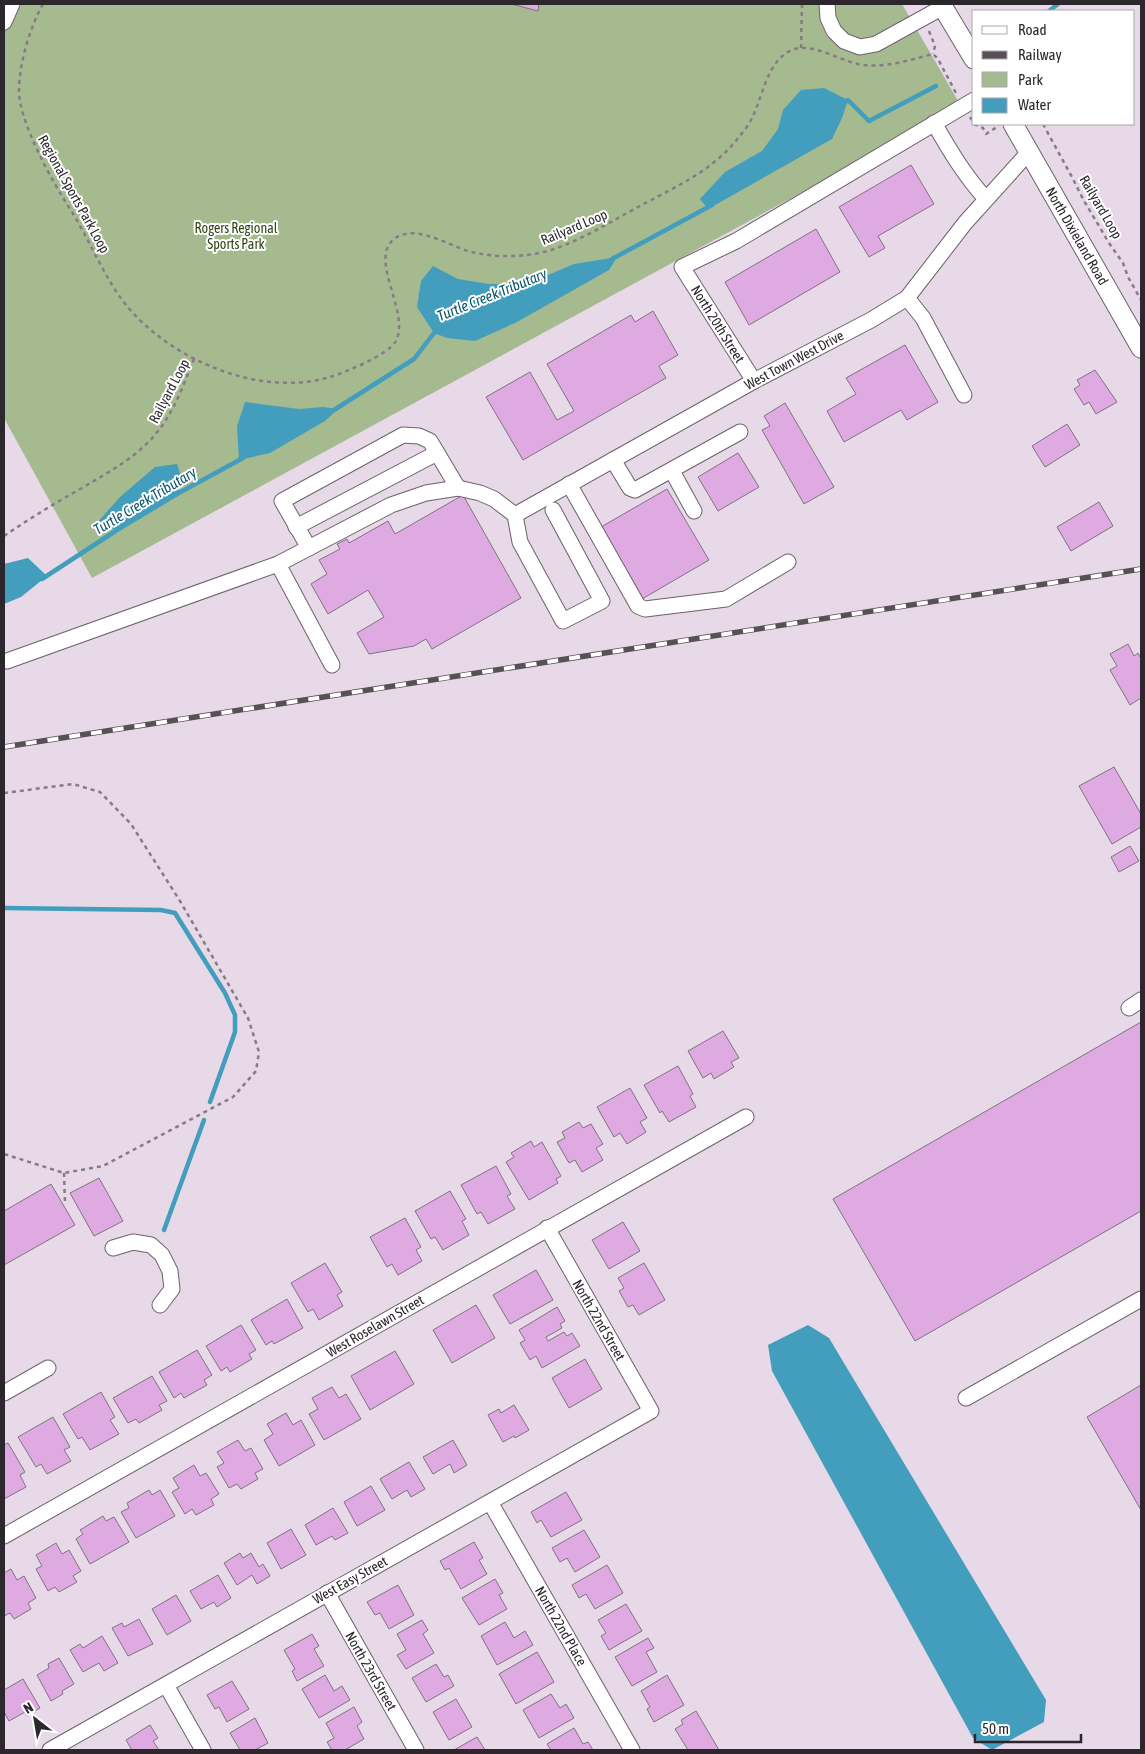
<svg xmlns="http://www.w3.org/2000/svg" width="1145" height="1754" font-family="'Asap Condensed',sans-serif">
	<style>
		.green { fill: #a6ba90 }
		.water { fill: #439dbc }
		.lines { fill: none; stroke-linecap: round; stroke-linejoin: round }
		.stream { stroke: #439dbc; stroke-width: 4.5 }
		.building { fill: #dfaae2; stroke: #7f737f }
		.minor-casing { stroke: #6c616d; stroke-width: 17 }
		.major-casing { stroke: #6c616d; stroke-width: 21 }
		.path { stroke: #857c85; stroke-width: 2.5; stroke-dasharray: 4 4; stroke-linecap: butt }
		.minor { stroke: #fff; stroke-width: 15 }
		.major { stroke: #fff; stroke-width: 19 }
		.rail-casing { stroke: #575057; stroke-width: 5.5 }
		.rail { stroke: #fff; stroke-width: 4; stroke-dasharray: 11; stroke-linecap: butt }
		.labels { text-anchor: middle; stroke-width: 4; stroke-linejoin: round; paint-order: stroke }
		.street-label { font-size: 14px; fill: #2c272c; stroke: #fff }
		.park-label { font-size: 14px; fill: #314515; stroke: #fff }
		.water-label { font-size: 15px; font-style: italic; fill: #0a566c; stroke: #fff }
	</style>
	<rect width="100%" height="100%" fill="#e7d9e7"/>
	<!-- green -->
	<polygon class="green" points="4,4 902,4 961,106 92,578 4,418"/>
	<!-- water -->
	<g class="water">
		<polygon points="824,88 848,100 842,118 832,139 708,209 700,199 725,172 762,151 778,129 783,110 801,90"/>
		<polygon points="617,257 609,270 517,322 475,341 447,338 434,333 417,307 421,281 433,266 458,279 489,284 529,283 574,264"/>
		<polygon points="245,402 299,409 323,407 338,409 325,421 270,453 239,460 237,426"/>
		<polygon points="177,464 182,479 177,494 117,530 96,524 120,497 155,467"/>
		<polygon points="28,558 47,576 21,597 4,604 4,564"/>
		<polygon points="808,1325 829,1338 1046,1700 1044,1722 992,1750 973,1738 772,1371 768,1345"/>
	</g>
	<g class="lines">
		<!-- stream -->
		<g class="stream">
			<polyline points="1049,11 1058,4"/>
			<polyline points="843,104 848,100 869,121 936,86"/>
			<polyline points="612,259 712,205"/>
			<polyline points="334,410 414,359 434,333 438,331"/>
			<polyline points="42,579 117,530 177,494 243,458"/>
			<polyline points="4,908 161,910 175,913 225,993 235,1015 235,1032 210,1102"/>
			<polyline points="164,1230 204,1120"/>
		</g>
	</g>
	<!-- building -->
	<g class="building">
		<polygon points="511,4 539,4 538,11"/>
		<polygon points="911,165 934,204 878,236 885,248 869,257 839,207"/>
		<polygon points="816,229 840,272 749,325 725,282"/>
		<polygon points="653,311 678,355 659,366 666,378 523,460 486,397 530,372 557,420 574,411 547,364 631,315 635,322"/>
		<polygon points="905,345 938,402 907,420 901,410 844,442 827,411 856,394 846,378"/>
		<polygon points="1095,370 1117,402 1096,414 1089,402 1084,405 1074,389 1080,385 1077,380"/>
		<polygon points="785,403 834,487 804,504 762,430 770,426 764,416"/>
		<polygon points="1067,424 1080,445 1045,467 1032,446"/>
		<polygon points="738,453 759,487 718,511 698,477"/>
		<polygon points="667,489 709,560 642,599 601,527"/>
		<polygon points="463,495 521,598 432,649 426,639 414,646 369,654 357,633 384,617 368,590 328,614 311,584 327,574 319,560 340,549 337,544 347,539 349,543 388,521 395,534"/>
		<polygon points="1099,502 1113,526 1071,551 1057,527"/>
		<polygon points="1128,644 1134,656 1138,653 1141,659 1141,698 1130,705 1110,670 1117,666 1110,654"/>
		<polygon points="1114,767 1141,814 1141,827 1112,844 1079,786"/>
		<polygon points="1130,846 1139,861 1119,872 1111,857"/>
		<polygon points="1141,1022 1141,1211 915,1341 833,1199"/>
		<polygon points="723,1031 739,1058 731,1062 734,1067 714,1079 711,1073 703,1078 688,1051"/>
		<polygon points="678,1066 693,1094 690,1096 696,1107 669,1122 662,1111 660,1113 644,1085"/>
		<polygon points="630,1088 647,1118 640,1122 646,1132 627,1144 620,1133 614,1137 597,1107"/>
		<polygon points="579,1122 583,1128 591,1124 603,1144 596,1148 603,1160 582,1172 575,1160 569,1163 557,1142 565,1138 562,1132"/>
		<polygon points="531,1141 534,1147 542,1142 561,1176 556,1179 558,1183 529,1200 506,1162 514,1157 511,1153"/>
		<polygon points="496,1166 511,1194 507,1196 515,1209 488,1224 481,1212 477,1214 461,1185"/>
		<polygon points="99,1178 123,1221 94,1236 70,1193"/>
		<polygon points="51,1184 75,1225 4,1265 4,1211"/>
		<polygon points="450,1191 466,1219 462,1221 469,1235 443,1250 435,1237 431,1239 415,1211"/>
		<polygon points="405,1218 421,1247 416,1250 422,1261 398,1275 392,1264 387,1267 370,1237"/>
		<polygon points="623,1222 640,1251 609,1269 592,1240"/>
		<polygon points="325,1263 342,1292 337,1295 343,1306 319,1320 313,1309 308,1312 291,1283"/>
		<polygon points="644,1263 665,1300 639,1315 633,1305 628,1307 619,1291 624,1288 618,1278"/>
		<polygon points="536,1270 553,1300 510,1324 493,1295"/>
		<polygon points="287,1299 303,1328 274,1344 272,1341 266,1345 251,1320"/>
		<polygon points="476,1305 495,1338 452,1363 433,1330"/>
		<polygon points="557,1307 565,1321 560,1324 562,1328 546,1337 548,1341 564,1332 567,1336 572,1333 580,1346 542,1368 536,1356 530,1360 520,1343 525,1340 519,1330"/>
		<polygon points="241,1325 256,1350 249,1354 252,1359 230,1372 227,1367 221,1371 206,1346"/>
		<polygon points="197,1350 212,1375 204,1380 207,1385 184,1398 181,1393 174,1398 159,1372"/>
		<polygon points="395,1351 414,1384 370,1410 351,1376"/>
		<polygon points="585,1359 602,1389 569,1408 552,1378"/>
		<polygon points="152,1376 167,1401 159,1405 162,1410 139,1423 136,1419 128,1423 113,1398"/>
		<polygon points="1141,1385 1141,1510 1087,1417"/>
		<polygon points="332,1387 339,1398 346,1394 361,1419 324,1440 309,1414 318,1409 312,1398"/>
		<polygon points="101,1392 115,1417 110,1420 119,1434 90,1450 82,1437 78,1439 63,1414"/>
		<polygon points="514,1405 529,1430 515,1438 514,1436 503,1442 488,1415 499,1409 501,1413"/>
		<polygon points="286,1413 293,1425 301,1420 315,1445 279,1466 264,1440 273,1434 267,1424"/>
		<polygon points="53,1417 70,1447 64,1450 71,1461 47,1474 41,1464 36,1467 18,1437"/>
		<polygon points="238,1440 245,1451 251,1448 263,1469 255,1473 258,1479 241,1489 237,1484 229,1488 217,1467 224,1463 217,1452"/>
		<polygon points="453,1440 467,1465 454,1473 450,1464 433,1474 423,1457"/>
		<polygon points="8,1443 25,1472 20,1475 26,1487 4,1499 4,1445"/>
		<polygon points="409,1462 425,1489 411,1497 407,1490 392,1499 380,1479"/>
		<polygon points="194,1465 200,1476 206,1473 219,1494 211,1499 214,1505 196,1515 192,1509 185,1514 172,1492 179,1488 173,1478"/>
		<polygon points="371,1486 385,1510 357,1526 344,1502"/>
		<polygon points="149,1490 152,1495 160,1490 175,1516 136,1538 121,1512 129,1508 127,1503"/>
		<polygon points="566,1492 582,1520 551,1537 541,1520 537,1523 531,1512"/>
		<polygon points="333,1508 348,1533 335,1540 332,1536 316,1545 305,1525"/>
		<polygon points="103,1516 106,1521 114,1517 129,1542 90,1564 76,1539 83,1534 80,1530"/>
		<polygon points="291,1529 306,1555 281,1569 267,1543"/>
		<polygon points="584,1530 600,1557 575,1572 567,1558 560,1562 552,1548"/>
		<polygon points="474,1542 483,1558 479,1560 487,1574 461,1589 449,1568 445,1570 440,1561"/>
		<polygon points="56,1543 62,1554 69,1550 81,1571 73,1576 77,1582 59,1592 55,1587 48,1591 36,1569 42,1566 36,1555"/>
		<polygon points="240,1553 243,1558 251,1553 259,1567 263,1564 270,1576 257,1584 252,1575 237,1585 224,1563"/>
		<polygon points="607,1565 623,1593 595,1609 586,1594 579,1598 572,1585"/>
		<polygon points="11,1569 17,1580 24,1576 36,1598 28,1603 31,1609 14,1619 10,1613 4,1616 4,1573"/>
		<polygon points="218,1575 231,1598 217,1607 214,1602 201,1609 190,1591"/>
		<polygon points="495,1579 503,1593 499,1595 507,1609 479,1625 462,1598"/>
		<polygon points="398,1585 414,1615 389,1629 380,1613 375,1615 367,1602"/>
		<polygon points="176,1595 191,1621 167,1635 152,1609"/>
		<polygon points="626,1604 642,1631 609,1650 601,1636 606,1633 598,1620"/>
		<polygon points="139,1619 153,1644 128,1656 112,1628 122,1623 124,1627"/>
		<polygon points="422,1620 428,1630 423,1634 434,1653 406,1669 397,1655 406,1650 397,1634"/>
		<polygon points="505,1622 514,1638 525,1631 533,1645 497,1665 481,1636"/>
		<polygon points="312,1634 319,1646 314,1649 324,1666 297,1681 292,1671 295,1669 284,1650"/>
		<polygon points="102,1636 118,1663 104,1671 99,1663 83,1672 70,1650 80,1644 83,1648"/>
		<polygon points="648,1638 654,1648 646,1652 657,1672 632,1686 615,1657"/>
		<polygon points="537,1652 554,1682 516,1704 499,1674"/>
		<polygon points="59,1658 74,1684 62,1691 63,1694 51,1701 37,1675 49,1668 48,1664"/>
		<polygon points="436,1664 444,1677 448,1675 454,1686 426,1702 412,1678"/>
		<polygon points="325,1675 334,1691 342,1686 350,1700 319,1718 302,1689"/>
		<polygon points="667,1675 684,1705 654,1722 647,1709 650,1707 641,1691"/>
		<polygon points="23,1679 40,1708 27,1716 25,1712 9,1721 4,1712 4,1690"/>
		<polygon points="232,1681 249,1709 227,1722 219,1707 215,1709 207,1695"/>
		<polygon points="551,1694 560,1708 566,1704 574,1718 539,1738 523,1710"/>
		<polygon points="456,1699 472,1727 449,1740 433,1712"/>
		<polygon points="354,1707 362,1722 357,1726 364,1739 345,1750 332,1750 327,1742 334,1738 326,1723"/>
		<polygon points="696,1711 719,1750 688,1750 675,1729 683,1724 681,1720"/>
		<polygon points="255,1718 268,1743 255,1750 240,1750 230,1733"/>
		<polygon points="150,1725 158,1738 153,1741 159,1750 132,1750 126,1740"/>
		<polygon points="574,1728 583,1744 588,1742 593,1750 551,1750 547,1744"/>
		<polygon points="477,1737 485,1750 454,1750"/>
	</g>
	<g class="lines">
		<defs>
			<g id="minor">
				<polyline points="827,4 828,18 834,31 844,41 860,47 876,44 943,7"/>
				<polyline points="4,22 12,4"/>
				<path d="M934,123C950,151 965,176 986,199"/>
				<polyline points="907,298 923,318 964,395"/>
				<polyline points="754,381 682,267 736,241 974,100"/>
				<polyline points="613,460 630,488 635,490 740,432"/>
				<polyline points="672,471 694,511"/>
				<polyline points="569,484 638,606 645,609 726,599 788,562"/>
				<polyline points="515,515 754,381 871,320 907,298 965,223 1029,152"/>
				<polyline points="296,527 437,453"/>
				<polyline points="309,548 282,501 403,435 419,436 430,441 458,488"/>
				<polyline points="278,564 332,665"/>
				<polyline points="7,661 278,564 391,505 426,493 458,488 480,493 494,499 515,515 520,542 563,621 602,601 553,510"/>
				<polyline points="1129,1008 1141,1000"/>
				<polyline points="113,1248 133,1242 151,1245 162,1255 170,1271 172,1289 160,1305"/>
				<polyline points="4,1393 48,1368"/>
				<polyline points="966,1398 1141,1299"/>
				<polyline points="490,1502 632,1750"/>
				<polyline points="4,1536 746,1117"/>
				<polyline points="327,1593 416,1750"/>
				<polyline points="166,1685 203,1750"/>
				<polyline points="50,1750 651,1411 547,1228"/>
			</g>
			<g id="major">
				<polyline points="941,4 974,59"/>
				<polyline points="1013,124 1141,348"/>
			</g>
		</defs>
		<!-- minor casing -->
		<use href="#minor" class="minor-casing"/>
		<!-- major casing -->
		<use href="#major" class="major-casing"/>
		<!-- path -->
		<g class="path">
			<path d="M43,4C30,27 19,64 19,90C18,120 53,183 70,209C90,240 103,276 126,305C171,360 260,398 330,377C346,372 388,355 396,341C411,311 365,256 397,237C420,224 453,249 476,253C501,258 527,257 551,250C582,240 610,222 638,207C675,187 713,171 739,137C743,132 748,126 751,120C763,98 766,61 792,50C811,42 839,60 858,64C883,69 909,60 933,54L938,59L956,93"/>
			<polyline points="929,31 935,46 933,54"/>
			<polyline points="801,48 802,4"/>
			<polyline points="970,117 974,123"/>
			<polyline points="974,124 983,128 986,134 997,127"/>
			<polyline points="1043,124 1073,179 1083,199 1109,243 1123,263 1128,277 1141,300"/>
			<path d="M4,536C29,519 55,503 82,488C110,471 138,457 158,431C175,410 184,383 194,359"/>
			<polyline points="4,793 73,784 100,792 131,824 180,901 248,1018 259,1052 256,1071 233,1097 103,1166 64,1173 4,1154"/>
			<polyline points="64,1173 65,1204"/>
		</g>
		<!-- minor -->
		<use href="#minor" class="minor"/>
		<!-- major -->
		<use href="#major" class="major"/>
		<defs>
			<polyline id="rail" points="4,747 1141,569"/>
		</defs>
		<!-- rail casing -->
		<use href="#rail" class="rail-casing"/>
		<!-- rail -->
		<use href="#rail" class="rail"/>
	</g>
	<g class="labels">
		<!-- street labels -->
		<g class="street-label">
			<text transform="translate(74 194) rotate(61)" y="5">Regional Sports Park Loop</text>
			<text transform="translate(1101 207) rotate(60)" y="5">Railyard Loop</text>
			<text transform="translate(574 227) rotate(-23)" y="5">Railyard Loop</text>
			<text transform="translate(1077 236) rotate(60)" y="5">North Dixieland Road</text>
			<text transform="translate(718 324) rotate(58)" y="5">North 20th Street</text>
			<text transform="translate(794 360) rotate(-28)" y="5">West Town West Drive</text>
			<text transform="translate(169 391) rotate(-62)" y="5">Railyard Loop</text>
			<text transform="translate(599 1320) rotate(60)" y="5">North 22nd Street</text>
			<text transform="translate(375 1326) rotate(-30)" y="5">West Roselawn Street</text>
			<text transform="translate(350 1580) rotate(-29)" y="5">West Easy Street</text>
			<text transform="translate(561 1626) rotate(60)" y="5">North 22nd Place</text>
			<text transform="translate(371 1671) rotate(60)" y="5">North 23rd Street</text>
		</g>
		<!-- park labels -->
		<g class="park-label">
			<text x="236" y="233">Rogers Regional<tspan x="236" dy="16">Sports Park</tspan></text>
		</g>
		<!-- water labels -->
		<g class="water-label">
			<text transform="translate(492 295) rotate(-22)" y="5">Turtle Creek Tributary</text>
			<text transform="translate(145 501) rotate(-31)" y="5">Turtle Creek Tributary</text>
		</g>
	</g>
	<!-- border -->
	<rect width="1145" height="1754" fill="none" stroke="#2c272c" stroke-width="10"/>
	<!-- legend -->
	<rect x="972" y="10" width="162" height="115" fill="#ffffff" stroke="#aba9ab"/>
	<rect x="982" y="26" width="25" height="8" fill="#ffffff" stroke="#aba9ab"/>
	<text x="1018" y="35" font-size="15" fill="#2c272c">Road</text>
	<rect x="982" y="51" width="25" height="8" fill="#575057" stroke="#aba9ab"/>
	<text x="1018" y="60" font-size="15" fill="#2c272c">Railway</text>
	<rect x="982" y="72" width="25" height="15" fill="#a6ba90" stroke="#aba9ab"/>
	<text x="1018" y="85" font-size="15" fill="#2c272c">Park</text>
	<rect x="982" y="98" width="25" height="15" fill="#439dbc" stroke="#aba9ab"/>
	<text x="1018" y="110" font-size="15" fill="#2c272c">Water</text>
	<!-- north arrow -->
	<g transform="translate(35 1719) rotate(329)" stroke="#ffffff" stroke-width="4" paint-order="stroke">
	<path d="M0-4L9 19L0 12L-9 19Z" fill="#2c272c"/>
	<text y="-8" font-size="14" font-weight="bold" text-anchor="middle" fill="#2c272c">N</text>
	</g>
	<!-- scale -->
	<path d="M975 1734v8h106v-8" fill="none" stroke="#2c272c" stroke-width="2.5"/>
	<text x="982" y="1734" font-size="15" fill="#2c272c" stroke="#ffffff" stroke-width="4" paint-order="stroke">50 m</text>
</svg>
